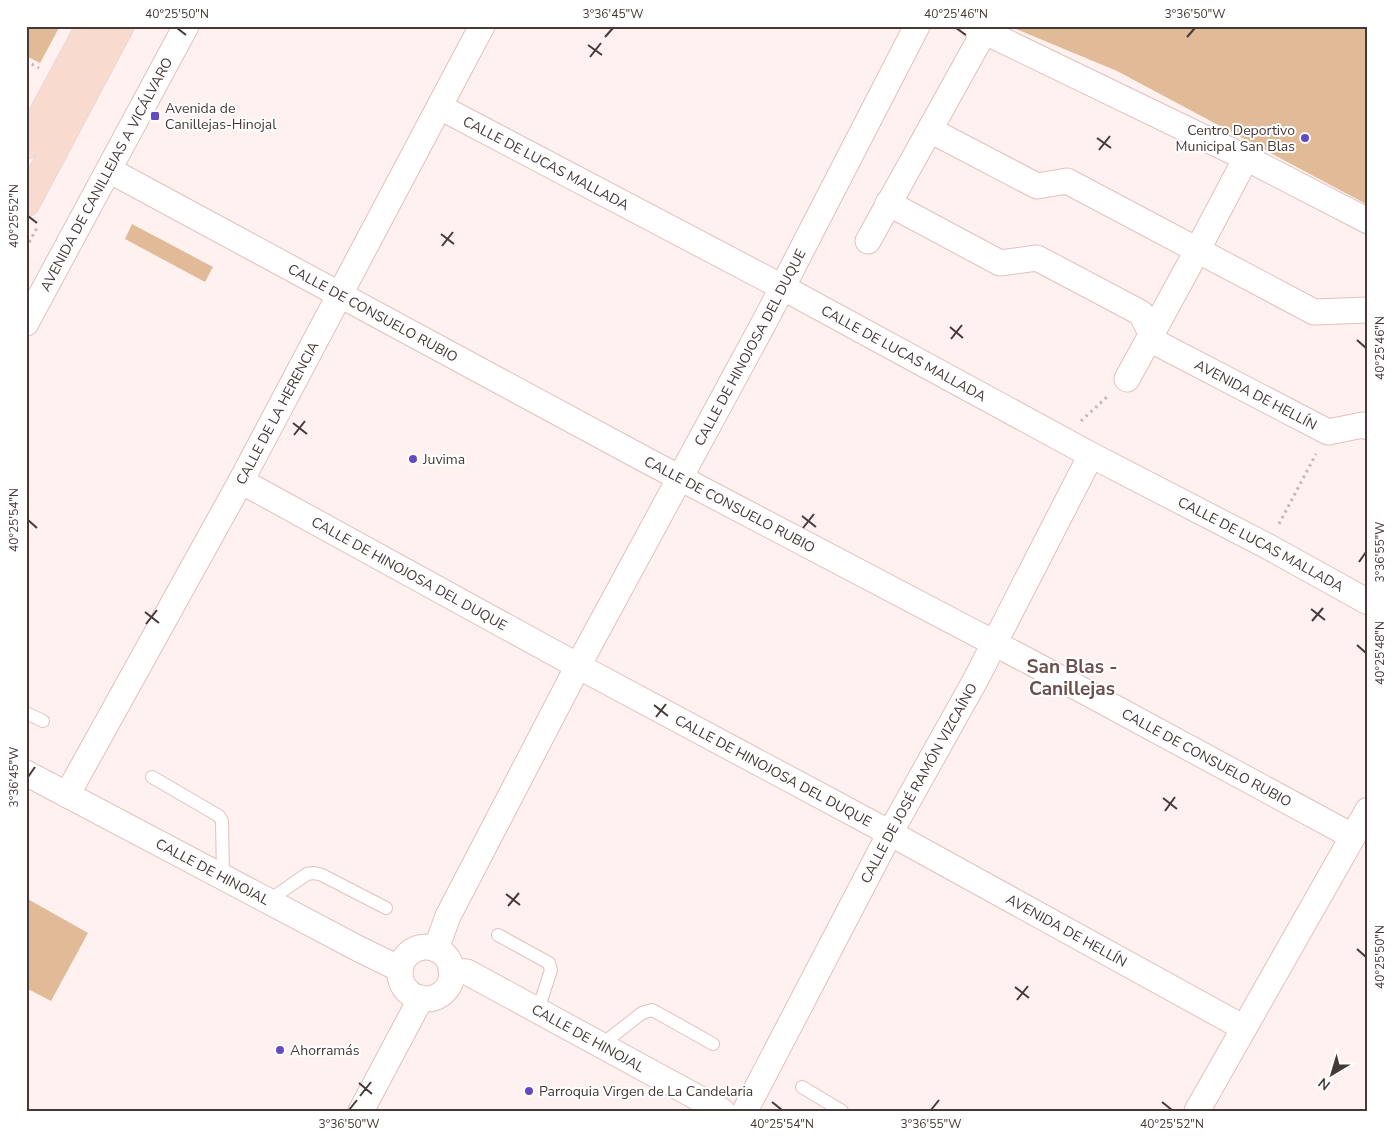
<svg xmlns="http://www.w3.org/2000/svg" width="1394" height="1137" font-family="'Nunito Sans',sans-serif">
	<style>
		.green { fill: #e1ba97 }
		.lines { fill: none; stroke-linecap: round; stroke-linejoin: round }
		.lane-casing { stroke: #e1c1bd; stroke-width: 14 }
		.street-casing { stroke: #e1c1bd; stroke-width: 27 }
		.primary-casing { stroke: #d6d3d3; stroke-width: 29 }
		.path { stroke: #c5b7b6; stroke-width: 3; stroke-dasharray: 2.5 4; stroke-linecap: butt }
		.lane { stroke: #fff; stroke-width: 12 }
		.street { stroke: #fff; stroke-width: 25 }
		.primary { stroke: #f8dace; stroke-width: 28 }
		.ticks { fill: none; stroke: #463938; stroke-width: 2 }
		.poi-dot { fill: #644ac2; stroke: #fff; stroke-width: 2 }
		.labels { text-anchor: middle; stroke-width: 4; stroke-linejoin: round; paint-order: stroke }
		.poi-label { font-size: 14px; fill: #463938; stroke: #fff; text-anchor: start }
		.street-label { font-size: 14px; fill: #463938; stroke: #fff }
		.district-label { font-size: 19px; font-weight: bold; fill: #6a4f4c; stroke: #fff }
		.neatline { fill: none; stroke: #463938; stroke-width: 2 }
		.ticks-label { font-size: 12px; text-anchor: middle; fill: #463938 }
	</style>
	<rect width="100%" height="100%" fill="#fff1f0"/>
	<!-- green -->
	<g class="green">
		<polygon points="29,26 60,26 40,63 26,56 26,32"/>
		<polygon points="1009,26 1368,26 1368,205 1117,71"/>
		<polygon points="132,224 213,267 205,282 125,239"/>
		<polygon points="26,898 88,933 51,1001 26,988"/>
	</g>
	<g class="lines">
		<defs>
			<g id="lane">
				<polyline points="26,713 43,721"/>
				<polyline points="152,777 219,816 222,821 223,877"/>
				<polyline points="268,901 307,874 314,873 322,875 386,908"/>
				<polyline points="498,935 549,963 551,970 538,1010"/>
				<polyline points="601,1045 642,1013 652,1010 656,1012 713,1044"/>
				<polyline points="802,1087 842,1111"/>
			</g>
			<g id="street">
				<polyline points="973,26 1246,158 1368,221"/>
				<path id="s1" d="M440,107L782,287L1091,455L1267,546L1368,602"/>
				<polyline points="930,130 1037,186 1067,181 1314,312 1368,310"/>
				<path id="s2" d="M109,170L644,459L1032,663L1352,836"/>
				<path id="s3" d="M888,203L1000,263L1037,258L1141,313L1155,342L1328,432L1363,425L1368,427"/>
				<polyline points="868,241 984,32"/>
				<path id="s4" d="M26,323L186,26"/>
				<polyline points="1127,379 1197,251 1246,158"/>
				<path id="s5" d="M241,481L578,666L890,833L1244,1028"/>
				<path id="s6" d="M26,773L359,949L400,969"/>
				<path id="s7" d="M67,795L241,481L482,26"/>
				<circle cx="426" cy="973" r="26"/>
				<path id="s8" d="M436,949L448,916L578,666L766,319L917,26"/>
				<path id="s9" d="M451,971L467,972L722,1111"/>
				<polyline points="361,1111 421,998"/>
				<path id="s10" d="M745,1111L890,833L976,679L1091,455"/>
				<polyline points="1197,1111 1368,810"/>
			</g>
			<g id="primary">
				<polyline points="26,145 90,26"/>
				<polyline points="26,203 120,26"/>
			</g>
		</defs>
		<!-- lane casing -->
		<use href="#lane" class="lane-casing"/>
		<!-- street casing -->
		<use href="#street" class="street-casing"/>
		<!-- primary casing -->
		<use href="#primary" class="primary-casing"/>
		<!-- path -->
		<g class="path">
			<polyline points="26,61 39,68"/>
			<polyline points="26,248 38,226"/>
			<polyline points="1081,421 1109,395"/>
			<polyline points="1279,524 1316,454"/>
		</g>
		<!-- lane -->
		<use href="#lane" class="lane"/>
		<!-- street -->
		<use href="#street" class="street"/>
		<!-- primary -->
		<use href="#primary" class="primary"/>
	</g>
	<!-- ticks -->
	<path class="ticks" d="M177,28L186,35M956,28L966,35M605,37L613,28M1187,37L1195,28M588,45L602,55M590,57L601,43M1097,138L1111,148M1099,150L1110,136M28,216L37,223M441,234L454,244M442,246L453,232M950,327L963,338M951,339L962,325M1357,340L1366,348M293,423L307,434M294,435L305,421M802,516L816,527M28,520L37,528M803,528L814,514M1359,562L1366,552M1311,609L1325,620M145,612L159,623M1312,621L1323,608M146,624L157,610M1357,645L1366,653M654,705L668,716M656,717L666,704M28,777L35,767M1163,798L1177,809M1165,811L1175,797M506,894L520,905M508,906L519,893M1357,949L1366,957M1015,987L1029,998M1017,1000L1028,986M359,1083L372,1094M360,1096L371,1082M772,1102L782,1110M1162,1102L1172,1110M349,1110L357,1100M931,1110L939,1100"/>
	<!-- markers -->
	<g class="poi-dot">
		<rect x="150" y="111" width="10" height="10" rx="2.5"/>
		<circle cx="1305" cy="138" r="5"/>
		<circle cx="413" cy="459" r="5"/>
		<circle cx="280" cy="1050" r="5"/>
		<circle cx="529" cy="1091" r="5"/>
	</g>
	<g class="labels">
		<!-- poi labels -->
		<g class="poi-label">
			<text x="165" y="113">Avenida de<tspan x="165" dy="16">Canillejas-Hinojal</tspan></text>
			<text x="1295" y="135" text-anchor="end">Centro Deportivo<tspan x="1295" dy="16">Municipal San Blas</tspan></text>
			<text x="423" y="464">Juvima</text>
			<text x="290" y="1055">Ahorramás</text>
			<text x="539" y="1096">Parroquia Virgen de La Candelaria</text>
		</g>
		<!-- street labels -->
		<g class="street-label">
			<text dy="5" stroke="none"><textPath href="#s1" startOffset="120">CALLE DE LUCAS MALLADA</textPath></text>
			<text dy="5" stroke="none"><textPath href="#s4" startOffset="169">AVENIDA DE CANILLEJAS A VICÁLVARO</textPath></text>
			<text dy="5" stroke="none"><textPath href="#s2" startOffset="300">CALLE DE CONSUELO RUBIO</textPath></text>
			<text dy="5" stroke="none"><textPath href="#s8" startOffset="679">CALLE DE HINOJOSA DEL DUQUE</textPath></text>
			<text dy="5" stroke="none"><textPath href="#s1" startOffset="525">CALLE DE LUCAS MALLADA</textPath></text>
			<text dy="5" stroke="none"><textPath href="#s3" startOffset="428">AVENIDA DE HELLÍN</textPath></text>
			<text dy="5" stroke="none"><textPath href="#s7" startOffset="436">CALLE DE LA HERENCIA</textPath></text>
			<text dy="5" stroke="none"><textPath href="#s2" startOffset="705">CALLE DE CONSUELO RUBIO</textPath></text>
			<text dy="5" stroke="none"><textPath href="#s1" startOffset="930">CALLE DE LUCAS MALLADA</textPath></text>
			<text dy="5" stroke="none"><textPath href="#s5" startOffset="192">CALLE DE HINOJOSA DEL DUQUE</textPath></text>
			<text dy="5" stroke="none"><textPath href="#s2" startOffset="1245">CALLE DE CONSUELO RUBIO</textPath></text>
			<text dy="5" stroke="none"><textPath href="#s5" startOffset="606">CALLE DE HINOJOSA DEL DUQUE</textPath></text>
			<text dy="5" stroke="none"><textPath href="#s10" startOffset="371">CALLE DE JOSÉ RAMÓN VIZCAÍNO</textPath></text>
			<text dy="5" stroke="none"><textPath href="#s6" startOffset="211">CALLE DE HINOJAL</textPath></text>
			<text dy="5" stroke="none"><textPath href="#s5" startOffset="940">AVENIDA DE HELLÍN</textPath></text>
			<text dy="5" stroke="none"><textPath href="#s9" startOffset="154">CALLE DE HINOJAL</textPath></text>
		</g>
		<!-- district labels -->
		<g class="district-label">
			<text x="1072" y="673">San Blas -<tspan x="1072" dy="22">Canillejas</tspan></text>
		</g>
	</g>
	<!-- border -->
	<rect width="1394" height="1137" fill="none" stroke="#ffffff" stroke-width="55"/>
	<!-- north arrow -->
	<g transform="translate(1332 1074) rotate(218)" stroke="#ffffff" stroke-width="4" paint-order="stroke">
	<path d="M0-4L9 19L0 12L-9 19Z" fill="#463938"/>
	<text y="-8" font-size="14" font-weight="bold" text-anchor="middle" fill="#463938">N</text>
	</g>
	<rect x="28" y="28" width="1338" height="1082" class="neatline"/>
	<g class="ticks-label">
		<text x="177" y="18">40°25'50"N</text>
		<text x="613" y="18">3°36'45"W</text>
		<text x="956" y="18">40°25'46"N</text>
		<text x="1195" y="18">3°36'50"W</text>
		<text transform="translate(14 216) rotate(-90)" y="4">40°25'52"N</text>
		<text transform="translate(1380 348) rotate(-90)" y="4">40°25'46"N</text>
		<text transform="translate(14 520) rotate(-90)" y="4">40°25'54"N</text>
		<text transform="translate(1380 552) rotate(-90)" y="4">3°36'55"W</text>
		<text transform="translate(1380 653) rotate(-90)" y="4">40°25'48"N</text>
		<text transform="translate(14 777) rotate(-90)" y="4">3°36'45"W</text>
		<text transform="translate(1380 957) rotate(-90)" y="4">40°25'50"N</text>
		<text x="349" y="1128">3°36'50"W</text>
		<text x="782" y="1128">40°25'54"N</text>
		<text x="931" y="1128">3°36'55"W</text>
		<text x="1172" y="1128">40°25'52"N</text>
	</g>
</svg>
